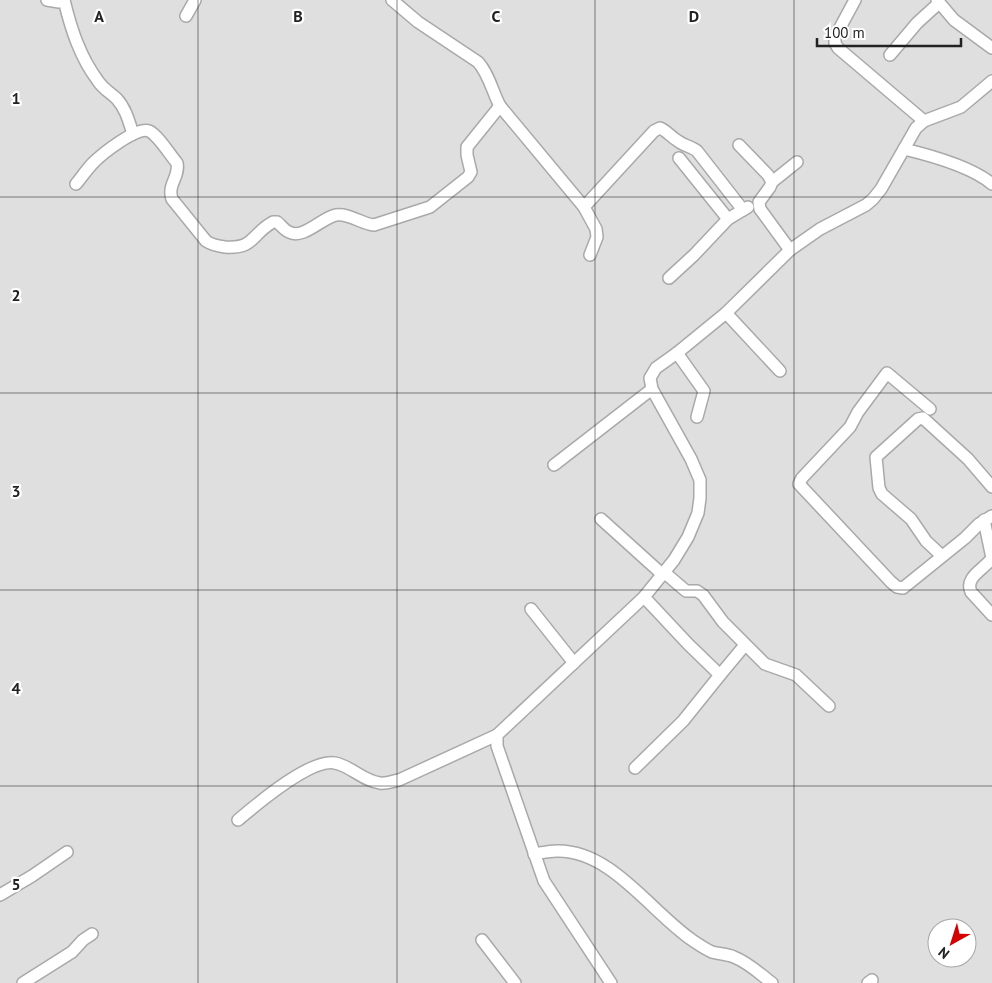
<svg xmlns="http://www.w3.org/2000/svg" width="992" height="983" font-family="'PT Sans',sans-serif">
	<style>
		.residential { fill: #e0dfdf; fill-rule: evenodd }
		.lines { fill: none; stroke-linecap: round; stroke-linejoin: round }
		.minor-casing { stroke: #a9a9a9; stroke-width: 14 }
		.minor { stroke: #fff; stroke-width: 11 }
		.grid { fill: none; stroke: #222; stroke-width: 1; stroke-opacity: 0.55 }
		.grid-label { font-size: 16px; text-anchor: middle; font-weight: bold; fill: #222; stroke: #fff; stroke-width: 4.5; stroke-linejoin: round; paint-order: stroke }
	</style>
	<rect width="100%" height="100%" fill="#f2efe9"/>
	<!-- residential -->
	<path class="residential" d="M0,0H992V983H0ZM937,928H967V958H937Z"/>
	<g class="lines">
		<defs>
			<g id="minor">
				<polyline points="47,0 59,2 64,0"/>
				<path d="M64,0C71,29 80,57 98,81C103,89 111,93 117,99C126,109 129,122 133,134"/>
				<path d="M392,0L418,22L478,62C489,74 492,91 500,106L584,207L596,229L597,237L590,255"/>
				<polyline points="855,0 835,37 835,43 838,48 924,121"/>
				<polyline points="937,0 954,20 992,48"/>
				<polyline points="186,16 195,0"/>
				<polyline points="890,55 917,23 939,3"/>
				<polyline points="739,145 768,175 772,182 770,187 759,202 760,209 790,250"/>
				<path d="M904,149C929,155 972,167 992,184"/>
				<polyline points="679,158 728,219"/>
				<polyline points="772,182 797,162"/>
				<path d="M76,184C82,177 87,169 93,163C102,154 137,126 149,131C158,135 170,155 177,163C180,177 167,184 172,199L206,241C212,245 217,246 225,247C255,249 251,234 273,222H277C281,225 284,230 289,232C303,240 323,217 336,215C349,213 362,224 374,225L430,207L468,177L471,172L467,155V147L500,106"/>
				<path d="M584,207L654,131L660,128C667,131 671,137 678,141C684,146 691,146 697,151L743,210"/>
				<polyline points="669,278 694,255 728,219 748,207"/>
				<polyline points="726,313 780,371"/>
				<polyline points="677,353 704,391 697,417"/>
				<polyline points="930,409 887,373 858,412 850,427 802,478 799,484 891,582 897,587 903,588 965,538 979,524 992,516"/>
				<polyline points="554,465 652,389"/>
				<polyline points="601,519 663,575"/>
				<path d="M984,520L992,558C985,569 964,577 971,592L992,615"/>
				<polyline points="942,556 926,541 911,519 882,494 879,488 876,457 918,419 923,418 968,459 992,487"/>
				<polyline points="665,573 686,591 697,591 703,595 723,622 765,664 796,675 829,706"/>
				<polyline points="531,609 574,663"/>
				<polyline points="720,675 745,645"/>
				<polyline points="635,768 683,721 720,675 688,644 644,597"/>
				<path d="M238,820C257,804 311,758 335,763C351,766 363,781 380,783C386,784 393,781 399,780L497,735"/>
				<path d="M534,854C541,853 549,851 557,851C611,850 650,911 692,940C698,944 705,949 712,952C719,954 727,954 734,957C749,963 760,974 772,983"/>
				<polyline points="0,895 32,876 67,852"/>
				<polyline points="482,940 515,983"/>
				<polyline points="23,983 72,952 83,940 92,934"/>
				<polyline points="611,983 544,881 497,746 497,735 644,597 674,560 688,537 698,513 700,498 700,480 691,459 652,389 650,378 656,368 677,353 726,313 790,250 820,229 866,205 873,199 881,189 916,128 924,121 961,107 992,81"/>
				<polyline points="868,983 872,980"/>
			</g>
		</defs>
		<!-- minor casing -->
		<use href="#minor" class="minor-casing"/>
		<!-- minor -->
		<use href="#minor" class="minor"/>
	</g>
	<!-- grid -->
	<path class="grid" d="M198,0V983M397,0V983M595,0V983M794,0V983M0,197H992M0,393H992M0,590H992M0,786H992"/>
	<g class="grid-label">
		<text x="99" y="22">A</text>
		<text x="298" y="22">B</text>
		<text x="496" y="22">C</text>
		<text x="694" y="22">D</text>
		<text x="16" y="104">1</text>
		<text x="16" y="301">2</text>
		<text x="16" y="497">3</text>
		<text x="16" y="694">4</text>
		<text x="16" y="890">5</text>
	</g>
	<!-- north arrow -->
	<g transform="translate(952 943) rotate(219)"><circle r="24" fill="#ffffff" stroke="#a7a7a7"/>
	<path d="M0-4L9 19L0 12L-9 19Z" fill="#d40000"/>
	<text y="-8" font-size="14" font-weight="bold" text-anchor="middle" fill="#222222">N</text>
	</g>
	<!-- scale -->
	<path d="M817 38v8h144v-8" fill="none" stroke="#222222" stroke-width="2.5"/>
	<text x="824" y="38" font-size="15" fill="#222222" stroke="#ffffff" stroke-width="4" paint-order="stroke">100 m</text>
</svg>
